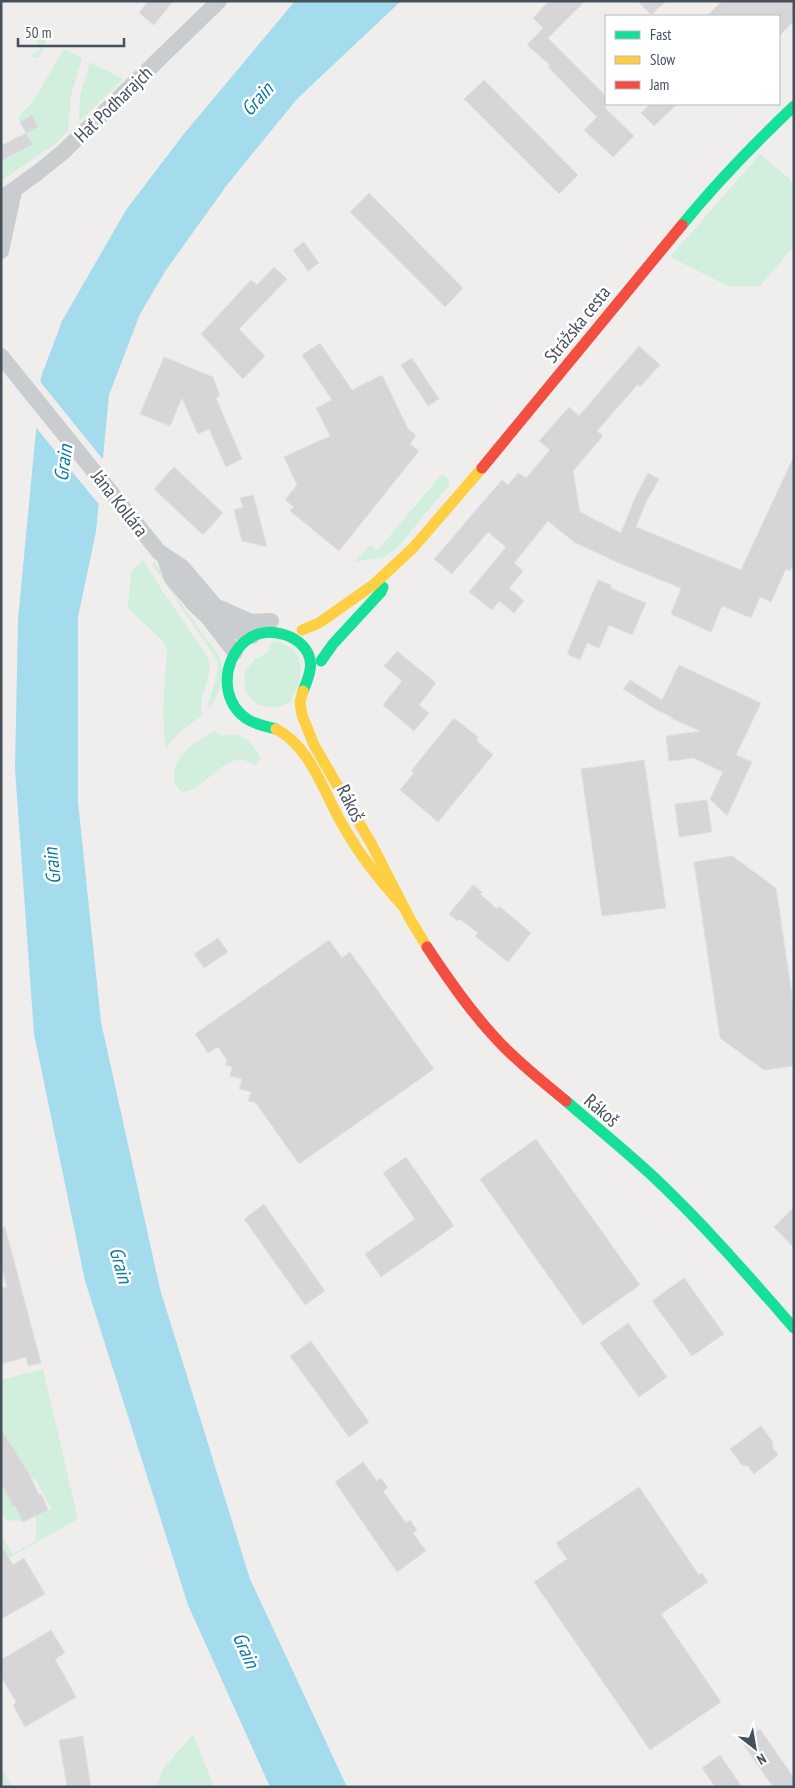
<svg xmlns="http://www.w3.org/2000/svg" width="795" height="1788" font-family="'PT Sans Narrow',sans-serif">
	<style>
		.green { fill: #d1efdc }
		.water { fill: #a4dcee }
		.pier { fill: #efeeed }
		.building { fill: #d6d6d8; stroke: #e0e0e0 }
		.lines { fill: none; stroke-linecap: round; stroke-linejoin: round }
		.street { stroke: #cacdcf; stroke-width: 16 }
		.fast { stroke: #16e098; stroke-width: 11 }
		.slow { stroke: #ffcf43; stroke-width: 11 }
		.jam { stroke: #f24e42; stroke-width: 11 }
		.labels { text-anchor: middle; stroke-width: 5; stroke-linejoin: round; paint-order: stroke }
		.street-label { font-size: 19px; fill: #45505b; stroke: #fff }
		.water-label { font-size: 20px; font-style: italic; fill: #087da2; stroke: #fff }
	</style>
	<rect width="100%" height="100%" fill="#efeeed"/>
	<!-- green -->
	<g class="green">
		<polygon points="45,36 46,43 40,56 34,58 32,55 41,50 36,42"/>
		<polygon points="64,49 82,58 71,95 68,131 55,144 1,181 1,161 32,144 26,133 38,127 32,116 20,122 18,118 34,100"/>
		<polygon points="90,62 123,79 79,122 80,96"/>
		<polygon points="760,154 790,179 794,189 794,246 760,286 728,286 670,257"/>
		<polygon points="442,474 449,479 449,485 398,547 384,557 354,562 370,545 378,550"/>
		<path d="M143,560L165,595L208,657C215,678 195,698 203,714L178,734L166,748L164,731L163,710L167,650L162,640L131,611L128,607L131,572Z"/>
		<path d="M155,562C162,573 168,584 175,595C184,608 194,620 202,633C207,643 219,650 221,662C224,677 219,697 209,709L208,705L218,670L217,660L152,564Z"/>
		<path d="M273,641C279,643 287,645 292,649C308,664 298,685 291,702L275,708L258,705L246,693L244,673L255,659L267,653Z"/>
		<path d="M214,731L222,736C243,731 251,742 261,758L254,765C227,745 207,791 182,792C176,787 174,782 174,774C176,752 198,741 214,731Z"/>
		<polygon points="43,1369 78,1519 9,1558 1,1545 1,1535 13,1554 36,1540 36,1516 52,1509 34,1478 5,1490 13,1507 15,1506 23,1522 7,1520 1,1511 1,1380"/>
		<polygon points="193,1734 214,1787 157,1787 163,1769"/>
		<polygon points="1,1768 12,1787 5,1787 1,1781"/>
	</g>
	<!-- water -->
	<polygon class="water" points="295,1 401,1 297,99 227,185 166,270 140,314 109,395 96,532 78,617 78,802 101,1022 160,1289 250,1579 347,1787 270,1787 188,1605 85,1281 34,1034 15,769 18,620 41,377 62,321 126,210 183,135"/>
	<!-- pier -->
	<polygon class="pier" points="38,379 105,462 101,507 34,425"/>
	<!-- building -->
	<g class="building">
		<polygon points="148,1 173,1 154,25 139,13"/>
		<polygon points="549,1 585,1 548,38 606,96 605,108 634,136 613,157 584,130 597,117 548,67 550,65 527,45 543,28 533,18"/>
		<polygon points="638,1 666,1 651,15"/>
		<polygon points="722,1 794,1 794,21 779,36 779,16 707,16"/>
		<polygon points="484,80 578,175 559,194 464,99"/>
		<polygon points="650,104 677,104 654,126 641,113"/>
		<polygon points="32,115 38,127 26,133 20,122"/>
		<polygon points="26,133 33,144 1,161 1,146"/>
		<polygon points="369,193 463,288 445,307 350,212"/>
		<polygon points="304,242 319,263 308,271 293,250"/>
		<polygon points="274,267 287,279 239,329 265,356 243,379 201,334 251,280 257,285"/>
		<polygon points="320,343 352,390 382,375 408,429 416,435 410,444 419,451 339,551 290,511 294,507 285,500 297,485 284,457 330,436 316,408 332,400 302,355"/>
		<polygon points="639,346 660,365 640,387 638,384 597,431 603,436 573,471 580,512 621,533 635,498 648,473 659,479 646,502 636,527 741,570 794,456 794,563 790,571 786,569 771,602 760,597 751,618 722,606 711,632 671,614 681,588 621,564 574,542 548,521 514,563 523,571 509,588 524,601 514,613 499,601 492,610 469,592 506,547 488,532 452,574 434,559 502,480 508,485 518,473 526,478 550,450 539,441 569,407 579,416"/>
		<polygon points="164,357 213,377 220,396 216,398 242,459 226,467 209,429 198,434 182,398 170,426 140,414"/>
		<polygon points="412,358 439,399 428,406 401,365"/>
		<polygon points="174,467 223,513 203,535 154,489"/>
		<polygon points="253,495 256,505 267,547 242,541 234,510 243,507 240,498"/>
		<polygon points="598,580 611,585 610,588 646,603 632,635 609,625 599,648 587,643 580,660 567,654"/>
		<polygon points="397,651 436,683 419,705 429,713 414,731 383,705 402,681 384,666"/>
		<polygon points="679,665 761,703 736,755 752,762 727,816 710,799 723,772 693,758 669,761 666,736 700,731 671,718 672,717 657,710 623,689 630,680 662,700"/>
		<polygon points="454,718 478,737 476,740 493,755 438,822 400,790 414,773 411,771"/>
		<polygon points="644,760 666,908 602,916 581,769"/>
		<polygon points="707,800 712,832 679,837 675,804"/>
		<polygon points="732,856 776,888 794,1009 794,1066 764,1070 720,1038 694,862"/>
		<polygon points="473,885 482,892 480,894 497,909 499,906 531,933 508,962 475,936 478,933 460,919 458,921 449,914"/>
		<polygon points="218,938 228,952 204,968 194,954"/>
		<polygon points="329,940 342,958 350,952 434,1069 299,1164 256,1103 248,1101 251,1092 239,1089 242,1079 230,1076 232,1067 225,1065 227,1060 218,1047 208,1053 195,1034"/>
		<polygon points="536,1139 640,1285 583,1325 480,1179"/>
		<polygon points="406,1157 454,1226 381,1277 365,1254 415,1219 383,1173"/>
		<polygon points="264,1204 325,1291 305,1305 244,1219"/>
		<polygon points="794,1207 794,1248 774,1227"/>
		<polygon points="5,1227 41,1363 28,1366 26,1357 1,1364 1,1288 7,1287 1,1266 1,1228"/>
		<polygon points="684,1278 724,1334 692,1356 652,1301"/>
		<polygon points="628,1323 667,1377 639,1397 600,1343"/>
		<polygon points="311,1341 369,1422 349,1437 290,1356"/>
		<polygon points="761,1426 773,1442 773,1448 778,1455 754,1474 748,1466 742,1465 730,1449"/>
		<polygon points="1,1429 28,1472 39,1495 41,1494 48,1510 23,1522 15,1506 13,1507 1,1482"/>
		<polygon points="363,1462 377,1481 381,1478 388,1488 383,1491 406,1523 410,1520 417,1530 413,1533 426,1551 397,1572 335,1482"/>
		<polygon points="639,1487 699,1575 702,1573 708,1582 661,1614 721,1702 650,1750 534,1582 567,1559 556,1543"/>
		<polygon points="1,1545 13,1565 24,1558 45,1594 1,1619"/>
		<polygon points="51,1630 65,1653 55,1659 76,1697 25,1727 13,1705 16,1702 1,1677 1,1660"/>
		<polygon points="760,1729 794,1778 794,1787 773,1787 741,1741"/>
		<polygon points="83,1736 91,1787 67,1787 59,1740"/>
		<polygon points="720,1755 742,1787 715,1787 702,1768"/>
	</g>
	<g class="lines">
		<!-- street -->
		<g class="street">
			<polyline points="1,199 37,173 62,153 219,1"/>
			<polyline points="1,251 14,191"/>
			<polyline points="1,356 159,552 182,567 233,627 241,633 252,636"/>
			<polyline points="164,556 172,578 194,604 207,616 235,652"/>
			<polyline points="220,608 251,622 271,621"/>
		</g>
		<!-- fast -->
		<g class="fast">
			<path d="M682,225C716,183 754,144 794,106"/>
			<polyline points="321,661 333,644 381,592 383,587"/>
			<path d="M276,729C266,726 256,725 247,719C206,691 234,620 282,634C290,636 296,639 302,645C316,659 310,675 303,691"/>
			<path d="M566,1101C598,1129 631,1155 661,1184C708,1229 751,1279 794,1328"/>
		</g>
		<!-- slow -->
		<g class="slow">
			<polyline points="302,630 319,623 373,585 413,548 482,468"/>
			<polyline points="303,691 300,702 302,715 314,745 372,845 410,919 427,947"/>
			<path d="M276,729C312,747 325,797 345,829C361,857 381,882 403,906"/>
		</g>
		<!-- jam -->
		<g class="jam">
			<polyline points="482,468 682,225"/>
			<path d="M427,947C450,982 475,1018 505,1048C524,1067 545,1084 566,1101"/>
		</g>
	</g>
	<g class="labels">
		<!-- street labels -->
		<g class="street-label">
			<text transform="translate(113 104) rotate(-44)" y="7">Hať Podharajch</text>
			<text transform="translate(577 324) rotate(-51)" y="7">Strážska cesta</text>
			<text transform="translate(120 503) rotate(52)" y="7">Jána Kollára</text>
			<text transform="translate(351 803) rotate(63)" y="7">Rákoš</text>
			<text transform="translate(602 1110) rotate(41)" y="7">Rákoš</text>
		</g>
		<!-- water labels -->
		<g class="water-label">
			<text transform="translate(257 99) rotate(-48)" y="7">Grain</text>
			<text transform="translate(63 463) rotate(-82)" y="7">Grain</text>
			<text transform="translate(52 866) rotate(-96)" y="7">Grain</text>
			<text transform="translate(121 1265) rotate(74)" y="7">Grain</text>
			<text transform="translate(246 1650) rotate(66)" y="7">Grain</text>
		</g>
	</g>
	<!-- border -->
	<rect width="795" height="1788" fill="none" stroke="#45505b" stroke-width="5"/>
	<!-- legend -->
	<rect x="605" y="15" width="175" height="90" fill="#ffffff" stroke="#b5b9bd"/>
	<rect x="615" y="31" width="25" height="8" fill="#16e098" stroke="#b5b9bd"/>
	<text x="650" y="40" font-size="15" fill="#45505b">Fast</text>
	<rect x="615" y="56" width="25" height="8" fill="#ffcf43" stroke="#b5b9bd"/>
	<text x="650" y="65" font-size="15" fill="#45505b">Slow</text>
	<rect x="615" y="81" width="25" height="8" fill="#f24e42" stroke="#b5b9bd"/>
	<text x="650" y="90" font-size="15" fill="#45505b">Jam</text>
	<!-- north arrow -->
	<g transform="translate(755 1748) rotate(149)" stroke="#ffffff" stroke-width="4" paint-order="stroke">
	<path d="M0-4L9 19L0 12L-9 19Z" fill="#45505b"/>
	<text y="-8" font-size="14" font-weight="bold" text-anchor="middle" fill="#45505b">N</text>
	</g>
	<!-- scale -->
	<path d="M18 38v8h106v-8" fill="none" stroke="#45505b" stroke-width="2.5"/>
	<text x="25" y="38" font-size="15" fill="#45505b" stroke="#ffffff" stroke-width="4" paint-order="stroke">50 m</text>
</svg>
